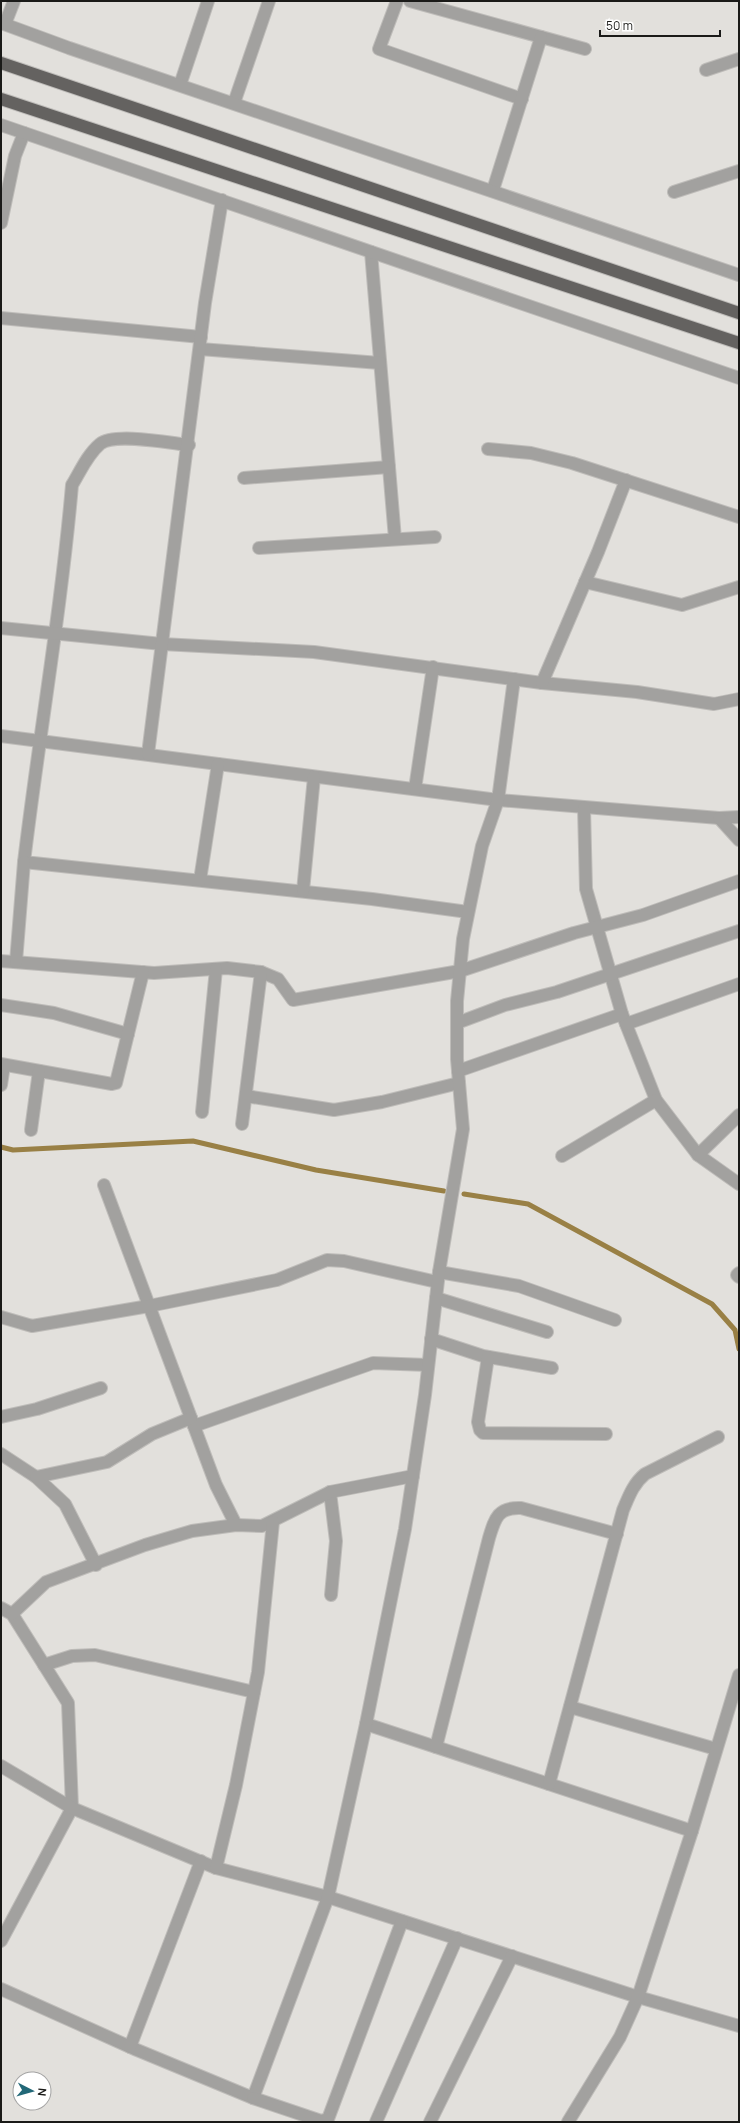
<svg xmlns="http://www.w3.org/2000/svg" width="740" height="2123" font-family="Manrope,sans-serif">
	<style>
		.lines { fill: none; stroke-linecap: round; stroke-linejoin: round }
		.stream { stroke: #998045; stroke-width: 5 }
		.minor-casing { stroke: #bebcb9; stroke-width: 14 }
		.tertiary-casing { stroke: #bebcb9; stroke-width: 14 }
		.trunk-casing { stroke: #bebcb9; stroke-width: 14 }
		.minor { stroke: #a2a19f; stroke-width: 12 }
		.tertiary { stroke: #a2a19f; stroke-width: 12 }
		.trunk { stroke: #646260; stroke-width: 12 }
	</style>
	<rect width="100%" height="100%" fill="#e2e0dc"/>
	<g class="lines">
		<!-- stream -->
		<g class="stream">
			<polyline points="1,1147 13,1150 193,1141 316,1170 444,1191"/>
			<polyline points="464,1194 528,1204 712,1304 735,1330 739,1349"/>
		</g>
		<defs>
			<g id="minor">
				<polyline points="397,1 379,49 522,99"/>
				<polyline points="410,1 585,49"/>
				<polyline points="5,24 14,1"/>
				<polyline points="706,70 739,59"/>
				<polyline points="180,85 208,1"/>
				<polyline points="234,103 269,1"/>
				<polyline points="493,190 541,37"/>
				<polyline points="674,192 739,171"/>
				<polyline points="1,223 15,156 24,133"/>
				<polyline points="371,252 395,539"/>
				<polyline points="1,318 201,337"/>
				<polyline points="200,349 380,363"/>
				<path d="M189,445C170,443 114,432 100,444C87,455 80,472 72,485C61,612 39,736 24,862L372,899L468,912"/>
				<polyline points="488,449 531,453 572,463 739,517"/>
				<polyline points="244,478 389,467"/>
				<polyline points="259,548 435,537"/>
				<polyline points="585,582 682,605 739,587"/>
				<polyline points="1,628 162,644 314,652 542,683 637,692 714,704 739,699"/>
				<polyline points="542,683 598,552 626,480"/>
				<polyline points="1,736 498,800 719,818 739,817"/>
				<polyline points="148,754 205,303 222,200"/>
				<polyline points="415,789 433,667"/>
				<polyline points="584,808 586,889 622,1014 656,1100 698,1155 739,1184"/>
				<polyline points="719,818 739,840"/>
				<polyline points="200,880 218,764"/>
				<polyline points="303,891 314,777"/>
				<polyline points="1,961 154,973 227,968 261,972 278,979 293,1000 460,971 574,933 643,915 739,881"/>
				<polyline points="16,962 24,862"/>
				<polyline points="1,1005 54,1013 128,1034"/>
				<polyline points="457,1023 505,1005 557,992 739,931"/>
				<polyline points="626,1024 739,984"/>
				<polyline points="1,1064 112,1084 116,1083 143,972"/>
				<polyline points="458,1071 622,1014"/>
				<polyline points="1,1085 4,1065"/>
				<polyline points="246,1096 334,1110 382,1102 459,1083"/>
				<polyline points="202,1112 216,969"/>
				<polyline points="242,1124 261,972"/>
				<polyline points="31,1130 39,1071"/>
				<polyline points="698,1155 739,1115"/>
				<polyline points="562,1156 656,1100"/>
				<polyline points="104,1185 216,1485 236,1525"/>
				<polyline points="439,1272 519,1286 615,1320"/>
				<polyline points="739,1273 737,1275 739,1277"/>
				<polyline points="436,1298 547,1332"/>
				<polyline points="1,1317 32,1326 149,1306 277,1280 327,1260 344,1261 437,1282"/>
				<polyline points="431,1339 483,1356 552,1368"/>
				<polyline points="488,1357 478,1422 480,1430 483,1433 606,1434"/>
				<polyline points="1,1417 37,1409 101,1388"/>
				<polyline points="194,1426 373,1363 428,1365"/>
				<polyline points="1,1454 36,1477"/>
				<polyline points="330,1492 336,1541 331,1595"/>
				<polyline points="96,1565 65,1504 36,1477 107,1462 152,1434 191,1418"/>
				<polyline points="1,1608 12,1614 68,1703 72,1808 1,1941"/>
				<polyline points="12,1614 46,1582 145,1545 192,1531 236,1525 262,1526 330,1492 413,1476"/>
				<polyline points="44,1665 72,1656 95,1655 254,1692"/>
				<polyline points="570,1707 716,1749"/>
				<polyline points="366,1724 692,1831"/>
				<path d="M436,1747L489,1538C495,1518 498,1507 521,1508L617,1534"/>
				<polyline points="1,1766 72,1808 216,1868 328,1897 638,1997 739,2026"/>
				<path d="M549,1784L623,1510C629,1496 633,1484 645,1474L718,1437"/>
				<polyline points="216,1868 236,1785 258,1672 273,1522"/>
				<polyline points="1,1989 137,2050 253,2098 328,1897 366,1724 405,1529 425,1395 439,1272 463,1129 457,1059 457,1001 463,939 482,846 498,800 514,679"/>
				<polyline points="130,2047 201,1861"/>
				<polyline points="253,2098 321,2121 328,2119 402,1921"/>
				<polyline points="376,2122 457,1938"/>
				<polyline points="430,2122 512,1956"/>
				<polyline points="568,2122 620,2037 638,1997 692,1831 739,1675"/>
			</g>
			<g id="tertiary">
				<polyline points="1,23 69,48 739,275"/>
				<polyline points="1,125 739,378"/>
			</g>
			<g id="trunk">
				<polyline points="1,63 739,313"/>
				<polyline points="1,99 739,343"/>
			</g>
		</defs>
		<!-- minor casing -->
		<use href="#minor" class="minor-casing"/>
		<!-- tertiary casing -->
		<use href="#tertiary" class="tertiary-casing"/>
		<!-- trunk casing -->
		<use href="#trunk" class="trunk-casing"/>
		<!-- minor -->
		<use href="#minor" class="minor"/>
		<!-- tertiary -->
		<use href="#tertiary" class="tertiary"/>
		<!-- trunk -->
		<use href="#trunk" class="trunk"/>
	</g>
	<!-- border -->
	<rect width="740" height="2123" fill="none" stroke="#1a1a18" stroke-width="4"/>
	<!-- north arrow -->
	<g transform="translate(32 2091) rotate(96)"><circle r="19" fill="#ffffff" stroke="#a3a3a3"/>
	<path d="M0-3L7 15L0 10L-7 15Z" fill="#226878"/>
	<text y="-6" font-size="11" font-weight="bold" text-anchor="middle" fill="#1a1a18">N</text>
	</g>
	<!-- scale -->
	<path d="M600 30v6h120v-6" fill="none" stroke="#1a1a18" stroke-width="2"/>
	<text x="606" y="30" font-size="12" fill="#1a1a18" stroke="#ffffff" stroke-width="3" paint-order="stroke">50 m</text>
</svg>
